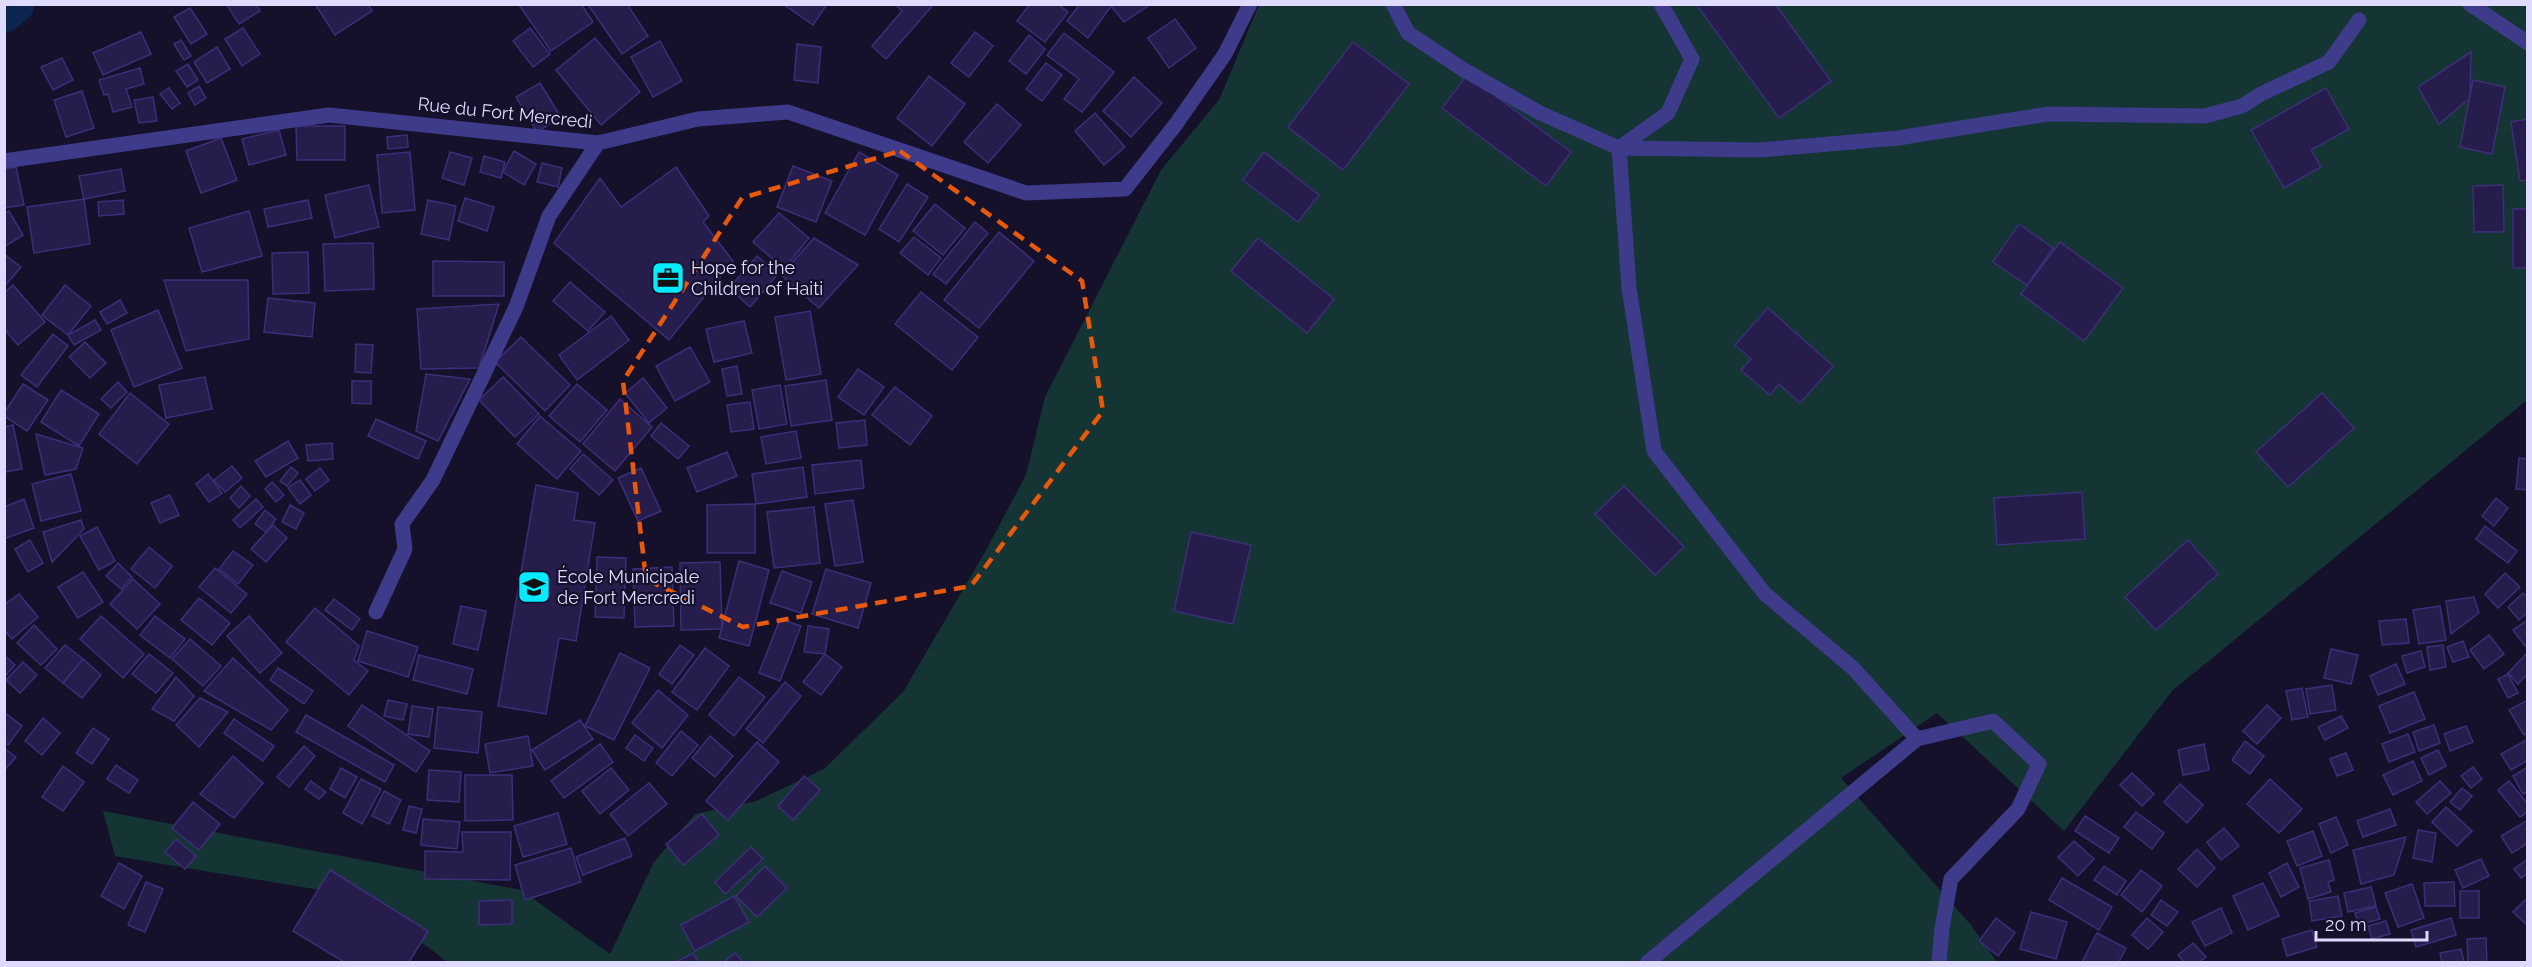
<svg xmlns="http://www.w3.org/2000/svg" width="2532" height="967" font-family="Raleway,sans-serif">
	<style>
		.green { fill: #143534 }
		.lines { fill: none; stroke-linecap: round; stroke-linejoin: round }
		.canal { stroke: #0c254f; stroke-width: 39 }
		.building { fill: #261d4c; stroke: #3c2e79; stroke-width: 1.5 }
		.lane { stroke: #3e3b8a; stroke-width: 15 }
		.street { stroke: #3e3b8a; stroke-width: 15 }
		.marked { fill: none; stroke: #e8590c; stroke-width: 4.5; stroke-dasharray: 12 8; stroke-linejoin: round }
		.labels { text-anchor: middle; stroke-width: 4.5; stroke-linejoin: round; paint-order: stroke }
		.street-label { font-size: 18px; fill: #dfdbff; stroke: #15112b }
		.poi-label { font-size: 18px; fill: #dfdbff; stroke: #15112b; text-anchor: start }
	</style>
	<rect width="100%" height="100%" fill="#15112b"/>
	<!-- green -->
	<polygon class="green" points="1259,5 2527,5 2527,400 2172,691 2064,831 1937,713 1841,778 1971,925 1997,962 447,962 427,946 326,891 115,856 103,811 521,890 610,954 654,862 695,814 756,801 824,769 903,692 985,552 1026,475 1045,397 1161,170 1219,100"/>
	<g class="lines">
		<!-- canal -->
		<polyline class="canal" points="4,13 15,4"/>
	</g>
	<!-- building -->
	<g class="building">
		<polygon points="256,4 260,11 239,24 227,5"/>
		<polygon points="315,4 368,4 372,11 335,35"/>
		<polygon points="581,4 593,22 551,51 519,5"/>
		<polygon points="591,4 627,4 648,36 622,54 589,6"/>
		<polygon points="783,4 827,4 813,25"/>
		<polygon points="895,4 934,4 886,59 872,46 902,11"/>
		<polygon points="1030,4 1058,4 1068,12 1045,42 1017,21"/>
		<polygon points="1080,4 1151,4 1124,22 1111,6 1088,38 1067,21"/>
		<polygon points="1696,4 1775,4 1831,81 1779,118"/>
		<polygon points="190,8 207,34 191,44 174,17"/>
		<polygon points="1175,19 1196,48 1169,68 1148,38"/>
		<polygon points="243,28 260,54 242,66 225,39"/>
		<polygon points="530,28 550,54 533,67 513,41"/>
		<polygon points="141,32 151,54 103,75 93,53"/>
		<polygon points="975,32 993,46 969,77 951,63"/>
		<polygon points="1064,33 1114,72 1082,112 1064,99 1079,79 1047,55"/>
		<polygon points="1029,35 1045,49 1026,74 1009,61"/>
		<polygon points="595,38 640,92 601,125 556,70"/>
		<polygon points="181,40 191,56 184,60 174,44"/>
		<polygon points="660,41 682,81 653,97 631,57"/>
		<polygon points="1353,42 1409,84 1343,170 1288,127"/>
		<polygon points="797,44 821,47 818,83 794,80"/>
		<polygon points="217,47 230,69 207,83 194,62"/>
		<polygon points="2471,52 2470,98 2439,124 2418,87"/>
		<polygon points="62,58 73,80 53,90 41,67"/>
		<polygon points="1046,63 1062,75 1042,101 1026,89"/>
		<polygon points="188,64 198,80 187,87 176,71"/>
		<polygon points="140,68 144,84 126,89 132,107 113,112 108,94 104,95 99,80"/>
		<polygon points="1467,75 1571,152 1546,186 1442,108"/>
		<polygon points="929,76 965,104 932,146 897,118"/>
		<polygon points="1134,77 1162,103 1131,137 1103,111"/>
		<polygon points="2473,80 2505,87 2492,154 2460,147"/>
		<polygon points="540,83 561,117 537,132 516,97"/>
		<polygon points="199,86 206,98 195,105 188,93"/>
		<polygon points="169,88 180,103 172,109 160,94"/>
		<polygon points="2326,88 2349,129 2311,150 2321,167 2284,188 2251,130"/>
		<polygon points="82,91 94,128 66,137 54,100"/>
		<polygon points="153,97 157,121 139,123 134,100"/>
		<polygon points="997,104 1021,125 988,163 964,142"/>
		<polygon points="1095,113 1125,147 1104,165 1075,131"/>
		<polygon points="2528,119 2528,180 2520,181 2511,122"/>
		<polygon points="296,126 345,126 345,160 297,160"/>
		<polygon points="279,130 286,155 249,165 242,139"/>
		<polygon points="407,135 408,147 388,149 387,137"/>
		<polygon points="221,138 237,180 201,193 186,151"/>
		<polygon points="514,151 536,164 524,185 503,172"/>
		<polygon points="410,152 415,210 382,213 377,155"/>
		<polygon points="450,152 472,158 464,185 442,178"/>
		<polygon points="859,152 898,175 865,235 825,213"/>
		<polygon points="1264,152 1319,195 1298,222 1243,180"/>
		<polygon points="484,156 505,162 501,178 480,172"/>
		<polygon points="542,163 562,168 558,187 537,182"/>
		<polygon points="793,166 832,181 816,222 777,207"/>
		<polygon points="16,167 24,205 4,208 4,169"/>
		<polygon points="676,167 709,216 703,222 733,261 669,340 554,243 600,178 621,207"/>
		<polygon points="121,169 125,191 84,199 79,176"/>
		<polygon points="907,184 928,197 899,242 879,229"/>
		<polygon points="369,185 379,227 335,238 325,195"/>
		<polygon points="2503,185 2504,232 2474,232 2473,186"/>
		<polygon points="465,198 494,207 487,231 458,221"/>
		<polygon points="84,199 90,244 34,253 27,207"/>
		<polygon points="123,200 124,214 99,216 98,202"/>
		<polygon points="308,200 312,218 268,227 264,209"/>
		<polygon points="428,200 456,206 449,240 421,234"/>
		<polygon points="935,204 965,228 943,255 913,231"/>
		<rect x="2513" y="209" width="15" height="59"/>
		<polygon points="9,211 23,235 4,247 4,214"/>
		<polygon points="249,211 262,256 202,272 189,228"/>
		<polygon points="779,213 809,238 784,269 753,242"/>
		<polygon points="975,222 988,233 946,284 933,274"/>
		<polygon points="2019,224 2053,248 2027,285 1993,262"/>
		<polygon points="999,232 1034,261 979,328 944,300"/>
		<polygon points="914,237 941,258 928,275 900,253"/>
		<polygon points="814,238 858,265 819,308 781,275"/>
		<polygon points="1258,238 1334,299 1307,333 1231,271"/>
		<polygon points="2060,242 2123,288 2084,341 2021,294"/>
		<polygon points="373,243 374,289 325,291 323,244"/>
		<polygon points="308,252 309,293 273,294 272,253"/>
		<polygon points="4,254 21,267 4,287"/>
		<polygon points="757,256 778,274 750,307 729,288"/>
		<polygon points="433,261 504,262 504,296 433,296"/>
		<polygon points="164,280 248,280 249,339 186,351"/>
		<polygon points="570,282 605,312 588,331 553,301"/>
		<polygon points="13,285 45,322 18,345 4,329 4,293"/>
		<polygon points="65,285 91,306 68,335 42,315"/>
		<polygon points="921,292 978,337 952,370 895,324"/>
		<polygon points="268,298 315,303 312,337 264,332"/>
		<polygon points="120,300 127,313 107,324 100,312"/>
		<polygon points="499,304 479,368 421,369 417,309"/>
		<polygon points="1768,308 1833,366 1800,403 1779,384 1770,395 1741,370 1751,359 1735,345"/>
		<polygon points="158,310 182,368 134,387 111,330"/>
		<polygon points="810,311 821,374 786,380 775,317"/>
		<polygon points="611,316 629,340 577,380 559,355"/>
		<polygon points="95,320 101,330 74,345 68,335"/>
		<polygon points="744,321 752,353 714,362 706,329"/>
		<polygon points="53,334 68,346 37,387 21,375"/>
		<polygon points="521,337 570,385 545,411 495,362"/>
		<polygon points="85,342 106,363 90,378 69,357"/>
		<polygon points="356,344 373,345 371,373 355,372"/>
		<polygon points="690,347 710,382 675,401 656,366"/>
		<polygon points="737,366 742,394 727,396 722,369"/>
		<polygon points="858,369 884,387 864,415 838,397"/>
		<polygon points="426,374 470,379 438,441 416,431"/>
		<polygon points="205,377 212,409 166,418 159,385"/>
		<polygon points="503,377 539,414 515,437 479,400"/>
		<polygon points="643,378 667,408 649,423 625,393"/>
		<polygon points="826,380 832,420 791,426 785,386"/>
		<polygon points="352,381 371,381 371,404 352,403"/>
		<polygon points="118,382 127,392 111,408 101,399"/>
		<polygon points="23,384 48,400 27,431 4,416 4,413"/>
		<polygon points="577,384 607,410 580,442 549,416"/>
		<polygon points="780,385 787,424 759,429 752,390"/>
		<polygon points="895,387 932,416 910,445 872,415"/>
		<polygon points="61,390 99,414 79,446 41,422"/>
		<polygon points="130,393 169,424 137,464 99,434"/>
		<polygon points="2322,393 2354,428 2288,487 2256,452"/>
		<polygon points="620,399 652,427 615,471 583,444"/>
		<polygon points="750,402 754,429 731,432 727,405"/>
		<polygon points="540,416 581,451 557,479 517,444"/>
		<polygon points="376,419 426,441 418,459 368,436"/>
		<polygon points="865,420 867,445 839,448 836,423"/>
		<polygon points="661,423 689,446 678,459 651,436"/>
		<polygon points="13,425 22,469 4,472 4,427"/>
		<polygon points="796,431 801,458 766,464 761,437"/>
		<polygon points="36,434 83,448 76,469 45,475"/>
		<polygon points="288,441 298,458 266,477 255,461"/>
		<polygon points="332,443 333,459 308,461 306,445"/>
		<polygon points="727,452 737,476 697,492 687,468"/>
		<polygon points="583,454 613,480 599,495 570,469"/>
		<polygon points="2519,458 2528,459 2528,490 2516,489"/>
		<polygon points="861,460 864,488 815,494 812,465"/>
		<polygon points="232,466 242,478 225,492 214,480"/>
		<polygon points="291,467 298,473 287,486 280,481"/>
		<polygon points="803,467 807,497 756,504 752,474"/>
		<polygon points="320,468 329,480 315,491 306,479"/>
		<polygon points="641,468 661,511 638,521 618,478"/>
		<polygon points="71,474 81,511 41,521 32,484"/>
		<polygon points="208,474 222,493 209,502 196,484"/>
		<polygon points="300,480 311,495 300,504 288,488"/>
		<polygon points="272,482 284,495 276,502 265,489"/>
		<polygon points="536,485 578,493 574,520 595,523 576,641 559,638 546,714 498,706"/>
		<polygon points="241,486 250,496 239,508 230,498"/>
		<polygon points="1624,486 1684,547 1655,575 1595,514"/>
		<polygon points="2082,492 2085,539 1997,545 1994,498"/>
		<polygon points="170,495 179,515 160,523 151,503"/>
		<polygon points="2496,498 2508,508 2494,526 2482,516"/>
		<polygon points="24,499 34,528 4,539 4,507"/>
		<polygon points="256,499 263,507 240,528 233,520"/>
		<polygon points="853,500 863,562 835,566 825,504"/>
		<polygon points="755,504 755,553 707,553 707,505"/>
		<polygon points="290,505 304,513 296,529 282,522"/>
		<polygon points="814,507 820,563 774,568 767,512"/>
		<polygon points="265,510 276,519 266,532 255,524"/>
		<polygon points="81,520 84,529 52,562 43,532"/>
		<polygon points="273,525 287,538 266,562 251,549"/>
		<polygon points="2485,526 2517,551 2508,563 2476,539"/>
		<polygon points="97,527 115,561 99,570 80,536"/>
		<polygon points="1191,532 1251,545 1233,624 1174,611"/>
		<polygon points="30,540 43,563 28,572 15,549"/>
		<polygon points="2188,540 2218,574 2156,630 2125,597"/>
		<polygon points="149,547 172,566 155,588 131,569"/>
		<polygon points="233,551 253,565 238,584 219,569"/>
		<polygon points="597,557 626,558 624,618 595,617"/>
		<polygon points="739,561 769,570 749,646 719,638"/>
		<polygon points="720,562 722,629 681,630 680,563"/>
		<polygon points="118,563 132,577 121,589 106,576"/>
		<polygon points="672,567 674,626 635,627 633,569"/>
		<polygon points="215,568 247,594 231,613 199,587"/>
		<polygon points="826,569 871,583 858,628 812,614"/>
		<polygon points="782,571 812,582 801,613 770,603"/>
		<polygon points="83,572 103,602 78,618 58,587"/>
		<polygon points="2505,573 2520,587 2498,608 2485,594"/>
		<polygon points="133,579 160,604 137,629 110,604"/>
		<polygon points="2523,593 2528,598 2528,612 2519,620 2508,607"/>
		<polygon points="19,594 38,617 12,639 4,630 4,605"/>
		<polygon points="2474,597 2479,613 2451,634 2446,601"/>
		<polygon points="199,598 230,623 212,645 181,620"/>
		<polygon points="334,599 360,619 352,630 325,610"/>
		<polygon points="461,606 486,611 478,650 453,644"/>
		<polygon points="2440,606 2446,640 2419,644 2413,610"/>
		<polygon points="315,608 359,646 354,660 368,671 349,695 286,642"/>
		<polygon points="101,616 144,654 123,678 80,639"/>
		<polygon points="155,616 185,639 170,658 140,635"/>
		<polygon points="249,616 282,653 260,673 227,636"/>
		<polygon points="780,619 801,626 780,681 759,673"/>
		<polygon points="2406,619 2409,643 2382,645 2379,621"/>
		<polygon points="2528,620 2528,644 2525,646 2513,630"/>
		<polygon points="34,625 57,649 41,665 17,643"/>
		<polygon points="808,626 829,629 825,654 804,652"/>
		<polygon points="367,631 418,647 408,677 358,661"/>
		<polygon points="2489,635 2504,654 2484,669 2470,650"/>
		<polygon points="190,639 221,666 203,686 172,659"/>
		<polygon points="2463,641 2469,657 2453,662 2447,647"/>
		<polygon points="65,645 83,659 63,683 45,668"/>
		<polygon points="680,645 694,655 672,684 659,674"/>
		<polygon points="2443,645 2446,667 2430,670 2427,647"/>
		<polygon points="705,648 729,666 697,710 672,692"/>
		<polygon points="2331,649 2358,655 2351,684 2324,678"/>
		<polygon points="2421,651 2425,667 2407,673 2402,656"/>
		<polygon points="2528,652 2528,674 2518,684 2508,673"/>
		<polygon points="620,653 650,668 614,740 585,726"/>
		<polygon points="149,654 173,673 156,693 132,674"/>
		<polygon points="825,654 842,667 821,695 803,682"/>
		<polygon points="4,655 15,665 4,677"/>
		<polygon points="419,655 473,669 467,694 413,680"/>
		<polygon points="233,658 288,710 271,730 204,691"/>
		<polygon points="83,659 101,675 82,698 63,683"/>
		<polygon points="23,662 37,675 20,693 6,680"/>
		<polygon points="2396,664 2405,684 2378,695 2370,676"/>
		<polygon points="278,668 313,691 304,704 270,680"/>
		<polygon points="2508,674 2518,693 2508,698 2498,679"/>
		<polygon points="176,677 194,696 174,721 152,709"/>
		<polygon points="739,677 765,697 734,736 709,715"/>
		<polygon points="785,682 801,696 763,743 746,729"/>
		<polygon points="2332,685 2336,710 2310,714 2306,689"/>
		<polygon points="2302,688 2308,717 2292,720 2286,691"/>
		<polygon points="658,690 688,715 662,748 632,723"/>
		<polygon points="2414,692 2425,719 2390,733 2379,706"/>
		<polygon points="200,698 228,712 199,747 176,725"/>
		<polygon points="388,700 407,704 403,720 384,716"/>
		<polygon points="2528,700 2528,733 2524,735 2509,710"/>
		<polygon points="362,705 430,751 416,772 348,726"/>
		<polygon points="2267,705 2281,718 2257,744 2243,731"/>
		<polygon points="412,706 433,709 429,737 408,734"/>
		<polygon points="438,707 482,712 478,753 434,748"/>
		<polygon points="4,712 22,726 8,745 4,742"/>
		<polygon points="306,715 394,765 385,782 296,732"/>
		<polygon points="2341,716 2348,728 2325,740 2318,727"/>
		<polygon points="43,718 60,733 42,755 25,741"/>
		<polygon points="234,719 274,746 263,761 224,733"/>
		<polygon points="580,720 593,739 545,770 532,750"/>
		<polygon points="2434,725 2440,743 2419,751 2413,732"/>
		<polygon points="2466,726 2473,742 2450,751 2444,734"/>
		<polygon points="93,728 109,739 92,764 76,753"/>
		<polygon points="681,731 698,745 672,776 656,763"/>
		<polygon points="2408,734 2415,752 2389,762 2382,744"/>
		<polygon points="635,735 653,748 644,761 626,748"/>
		<polygon points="528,736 533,766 490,773 485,744"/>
		<polygon points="710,736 733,756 715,777 692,758"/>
		<polygon points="2528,739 2528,760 2511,770 2501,754"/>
		<polygon points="2245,741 2264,756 2250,774 2232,760"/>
		<polygon points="757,742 779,762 728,820 706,801"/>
		<polygon points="600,744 613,762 564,798 551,781"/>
		<polygon points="2204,744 2209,770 2183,775 2178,750"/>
		<polygon points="304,746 315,756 289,787 277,777"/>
		<polygon points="4,748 16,757 4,771"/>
		<polygon points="2438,750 2446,766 2429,775 2421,758"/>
		<polygon points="2346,753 2353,770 2337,776 2330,759"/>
		<polygon points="233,756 263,783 234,818 200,794"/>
		<polygon points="2413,761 2422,781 2393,795 2383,775"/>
		<polygon points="116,765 138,780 129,793 107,779"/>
		<polygon points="63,766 84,782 63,811 42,797"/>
		<polygon points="2473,767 2482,779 2471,788 2461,776"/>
		<polygon points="2528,767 2528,791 2523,794 2513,776"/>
		<polygon points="341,768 357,777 345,798 330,789"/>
		<polygon points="611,768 629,790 600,814 582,791"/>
		<polygon points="429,770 461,772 459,802 427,800"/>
		<polygon points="2132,773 2154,794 2142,806 2120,785"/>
		<polygon points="465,775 512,775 513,820 465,821"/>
		<polygon points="804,776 820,790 793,820 778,806"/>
		<polygon points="361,779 381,789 362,824 343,813"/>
		<polygon points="2270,779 2302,809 2279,833 2247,804"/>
		<polygon points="311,781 326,792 319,799 305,789"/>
		<polygon points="2440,781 2451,793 2427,814 2416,802"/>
		<polygon points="2509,781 2528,804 2528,812 2520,817 2498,790"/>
		<polygon points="649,783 667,804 628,836 610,814"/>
		<polygon points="2180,784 2203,805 2187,823 2164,802"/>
		<polygon points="2462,788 2472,796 2460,810 2450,802"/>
		<polygon points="384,791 401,800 389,824 372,816"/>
		<polygon points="193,802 220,824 199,850 172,828"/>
		<polygon points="409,806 422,809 416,833 403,830"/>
		<polygon points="2446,807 2472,831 2457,846 2432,822"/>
		<polygon points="2390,809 2396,825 2363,837 2357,821"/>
		<polygon points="2136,812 2164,833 2152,849 2124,827"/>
		<polygon points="558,813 567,844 523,857 514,826"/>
		<polygon points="702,814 719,835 683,865 666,844"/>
		<polygon points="2085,816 2119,838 2109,853 2075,831"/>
		<polygon points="2336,817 2348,845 2331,853 2319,824"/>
		<polygon points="423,819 460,822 457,849 421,845"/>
		<polygon points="2528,820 2528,843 2512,853 2501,836"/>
		<polygon points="2224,828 2239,846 2221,860 2207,842"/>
		<polygon points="2418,830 2436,833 2432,862 2413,858"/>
		<polygon points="2313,831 2322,856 2297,866 2287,841"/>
		<polygon points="462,832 511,832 510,880 425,879 425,851 463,852"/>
		<polygon points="2406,837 2394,875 2361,884 2353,850"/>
		<polygon points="625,838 632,856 583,875 576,857"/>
		<polygon points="176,839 196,856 185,869 165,852"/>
		<polygon points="2074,841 2094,859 2078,876 2058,857"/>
		<polygon points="751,847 763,859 725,894 715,882"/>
		<polygon points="571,848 581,882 525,900 515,865"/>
		<polygon points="2197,849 2215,868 2197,887 2178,869"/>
		<polygon points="2481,859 2489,876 2463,888 2455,870"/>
		<polygon points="2528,859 2528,873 2521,878 2514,869"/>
		<polygon points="2329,860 2334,880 2328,882 2331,892 2308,899 2300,868"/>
		<polygon points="119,863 142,876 124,909 101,896"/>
		<polygon points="2287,863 2299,887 2281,897 2269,873"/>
		<polygon points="765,866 787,888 757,917 736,896"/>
		<polygon points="2104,866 2126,881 2117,895 2094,880"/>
		<polygon points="330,870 428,931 409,962 344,962 293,931"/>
		<polygon points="2141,870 2162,886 2142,912 2121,895"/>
		<polygon points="2062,878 2112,907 2099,930 2049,900"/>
		<polygon points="146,882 163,889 145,932 128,925"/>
		<polygon points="2454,882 2455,906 2425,906 2424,883"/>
		<polygon points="2263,883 2279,916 2248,930 2233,896"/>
		<polygon points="2412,884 2424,918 2398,927 2385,893"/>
		<polygon points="2371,887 2376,906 2348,912 2344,893"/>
		<rect x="2460" y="891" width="19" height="27"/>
		<polygon points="734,896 749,922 695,951 681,925"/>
		<polygon points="2338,896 2342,916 2312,921 2309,901"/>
		<polygon points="512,900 512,924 479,925 479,901"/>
		<polygon points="2161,900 2178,912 2167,926 2151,915"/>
		<polygon points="2525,900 2528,902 2528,926 2513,912"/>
		<polygon points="2376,907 2380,919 2359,925 2355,913"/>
		<polygon points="2221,908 2232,933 2205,946 2192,922"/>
		<polygon points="2031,912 2067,922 2056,959 2020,949"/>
		<polygon points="1996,918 2015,933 1998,956 1979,941"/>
		<polygon points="2147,918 2163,932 2148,949 2132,935"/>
		<polygon points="2451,918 2456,935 2416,947 2411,930"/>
		<polygon points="2386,921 2390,934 2372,939 2368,926"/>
		<polygon points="2312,930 2317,947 2287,956 2282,939"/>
		<polygon points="2097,933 2126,948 2119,962 2082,962"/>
		<polygon points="2486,938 2487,962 2468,962 2467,939"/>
		<polygon points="2193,943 2206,957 2199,962 2184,962 2178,955"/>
		<polygon points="2461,949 2464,962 2442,962 2440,953"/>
		<polygon points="693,953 698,962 676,962"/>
		<polygon points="735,953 743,962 724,962"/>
	</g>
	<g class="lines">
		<!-- lane -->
		<g class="lane">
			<polyline points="1393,4 1408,33 1464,70 1540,113 1619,148 1668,113 1692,59 1661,4"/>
			<polyline points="1939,962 1942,928 1951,879 2018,809 2039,764 1993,721 1917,739 1853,668 1765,594 1654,451 1629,288 1619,148 1760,150 1898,138 2048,114 2205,116 2242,106 2261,94 2329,62 2359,20"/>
		</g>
		<!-- street -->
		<g class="street">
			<polyline points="2470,4 2528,43"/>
			<polyline points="4,161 329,115 598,143 698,119 788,112 1026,193 1125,189 1176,124 1225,54 1250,4"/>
			<polyline points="376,612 405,549 402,524 433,480 516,307 549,216 598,143"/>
			<polyline points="1648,962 1917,739"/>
		</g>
	</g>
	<!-- marked area -->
	<path class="marked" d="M900,151L1082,281L1103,411L971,586L743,627L646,579L623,381L742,198Z"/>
	<!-- icons -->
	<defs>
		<symbol id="office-square" viewBox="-11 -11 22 22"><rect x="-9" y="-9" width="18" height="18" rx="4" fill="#07e9ff" stroke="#15112b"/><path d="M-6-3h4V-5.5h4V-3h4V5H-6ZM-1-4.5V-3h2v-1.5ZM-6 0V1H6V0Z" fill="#111"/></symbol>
		<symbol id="school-square" viewBox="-11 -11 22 22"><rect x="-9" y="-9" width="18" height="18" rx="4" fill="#07e9ff" stroke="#15112b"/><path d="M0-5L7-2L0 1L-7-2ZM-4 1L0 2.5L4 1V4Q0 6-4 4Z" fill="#111"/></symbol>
	</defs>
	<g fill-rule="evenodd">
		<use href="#office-square" x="649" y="259" width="38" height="38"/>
		<use href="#school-square" x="515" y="568" width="38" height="38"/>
	</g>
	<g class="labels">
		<!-- street labels -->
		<g class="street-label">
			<text transform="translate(505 113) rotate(6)" y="6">Rue du Fort Mercredi</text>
		</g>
		<!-- poi labels -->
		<g class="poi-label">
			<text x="691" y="274">Hope for the<tspan x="691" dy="21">Children of Haiti</tspan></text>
			<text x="557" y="583">École Municipale<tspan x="557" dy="21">de Fort Mercredi</tspan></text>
		</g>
	</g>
	<!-- border -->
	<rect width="2532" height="967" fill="none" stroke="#dfdbff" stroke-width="12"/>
	<!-- scale -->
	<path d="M2316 931v9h111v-9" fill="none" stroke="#dfdbff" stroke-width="3"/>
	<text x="2325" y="931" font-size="18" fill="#dfdbff" stroke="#15112b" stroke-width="4.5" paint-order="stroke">20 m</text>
</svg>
